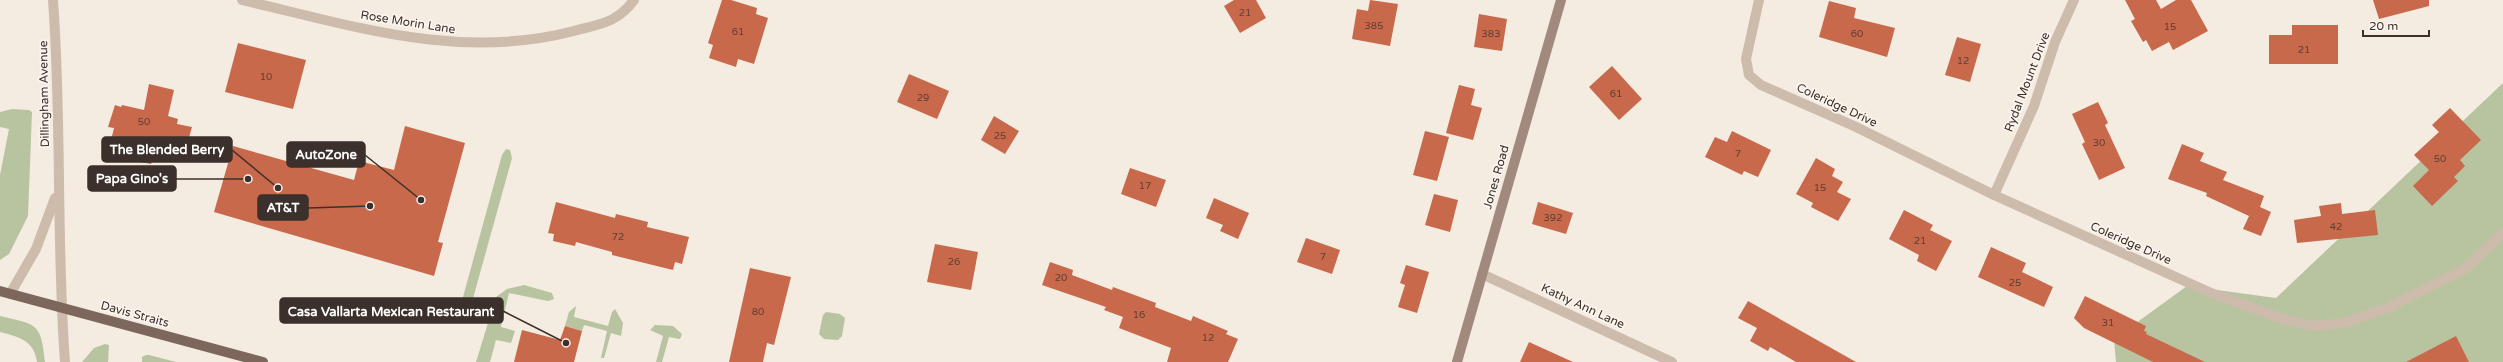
<svg xmlns="http://www.w3.org/2000/svg" width="2503" height="362" font-family="'Varela Round',sans-serif">
	<style>
		.green { fill: #b8c4a0 }
		.building { fill: #c8694b }
		.lines { fill: none; stroke-linecap: round; stroke-linejoin: round }
		.minor { stroke: #cdbbac; stroke-width: 10 }
		.secondary { stroke: #a18a7d; stroke-width: 10 }
		.primary { stroke: #7d675c; stroke-width: 10 }
		.labels { text-anchor: middle; stroke-width: 3.5; stroke-linejoin: round; paint-order: stroke }
		.number-label { font-size: 10px; fill: #5e3e33 }
		.street-label { font-size: 12px; fill: #3b302b; stroke: #fbf5ee }
		.leader { fill: none; stroke: #3b302b; stroke-width: 1.5 }
		.callout-dot { fill: #3b302b; stroke: #fbf5ee; stroke-width: 1.5 }
		.callout { fill: #3b302b; stroke: #3b302b; stroke-width: 1.5 }
		.callout-label { font-size: 13px; text-anchor: middle; font-weight: bold; fill: #fff }
	</style>
	<rect width="100%" height="100%" fill="#f4ebe1"/>
	<!-- green -->
	<g class="green">
		<polygon points="2503,83 2503,362 2116,362 2114,339 2187,286 2276,298"/>
		<polygon points="12,109 29,110 32,112 28,216 9,254 0,260 0,175 9,129 0,127 0,112"/>
		<polygon points="506,149 510,150 512,158 472,302 466,304 463,297 502,155"/>
		<polygon points="524,285 552,293 554,299 548,301 509,293 501,327 515,331 511,343 496,340 490,362 476,362 496,297 507,289"/>
		<polygon points="576,306 574,317 608,326 612,312 615,309 623,323 621,336 611,333 604,358 601,358 607,331 584,325 582,331 565,326 569,312"/>
		<polygon points="826,312 840,314 845,318 842,336 838,340 824,339 819,334 823,315"/>
		<path d="M0,316C37,325 41,322 45,362H37C34,340 19,337 0,332Z"/>
		<polygon points="655,325 673,326 682,334 680,339 669,337 662,362 656,362 663,336 650,330"/>
		<polygon points="105,344 109,345 108,362 82,362 94,348"/>
		<polygon points="146,355 149,355 176,362 142,362 142,357"/>
	</g>
	<!-- building -->
	<g class="building">
		<polygon points="722,0 731,0 757,8 756,14 768,18 754,64 738,59 736,67 709,58 713,45 708,43"/>
		<polygon points="1234,0 1256,0 1266,18 1240,33 1224,6"/>
		<polygon points="1370,0 1398,4 1390,46 1352,39 1357,9 1368,11"/>
		<polygon points="2125,0 2156,0 2161,9 2176,0 2191,0 2208,31 2173,50 2169,42 2152,51 2146,40 2143,42 2131,21 2135,19"/>
		<polygon points="2373,0 2429,0 2429,6 2379,19"/>
		<polygon points="1829,1 1856,8 1854,18 1895,28 1887,57 1819,37"/>
		<polygon points="1479,14 1507,19 1502,51 1474,47"/>
		<polygon points="2292,25 2338,25 2338,64 2269,64 2269,35 2292,35"/>
		<polygon points="1957,37 1981,44 1970,82 1945,75"/>
		<polygon points="238,43 306,60 293,109 225,92"/>
		<polygon points="1612,66 1642,99 1619,120 1589,87"/>
		<polygon points="909,74 949,91 937,119 897,102"/>
		<polygon points="149,84 174,90 168,116 178,119 177,124 192,127 183,159 155,152 151,164 140,162 131,159 135,146 111,140 114,128 108,127 115,105 121,107 122,105 144,110"/>
		<polygon points="1459,85 1475,89 1471,105 1482,108 1473,140 1446,133"/>
		<polygon points="2098,102 2108,123 2105,125 2125,168 2099,180 2082,144 2085,142 2072,114"/>
		<polygon points="2450,108 2481,140 2460,160 2465,166 2454,177 2458,181 2432,206 2413,186 2429,170 2414,155 2439,132 2432,125"/>
		<polygon points="994,116 1019,131 1005,154 981,140"/>
		<polygon points="405,126 465,143 438,242 443,243 434,276 214,212 233,146 354,180 359,161 394,170"/>
		<polygon points="1425,131 1449,137 1437,181 1413,175"/>
		<polygon points="1732,131 1771,150 1758,177 1744,171 1742,175 1705,157 1715,137 1727,142"/>
		<polygon points="2182,144 2204,153 2200,161 2227,172 2223,180 2264,196 2260,207 2271,212 2261,236 2243,229 2249,216 2206,196 2207,193 2168,179"/>
		<polygon points="1816,158 1835,169 1832,176 1843,182 1837,192 1851,199 1838,221 1811,207 1813,203 1796,194"/>
		<polygon points="1130,168 1166,180 1156,207 1121,194"/>
		<polygon points="1434,194 1458,200 1450,232 1425,225"/>
		<polygon points="1214,198 1249,213 1238,239 1220,231 1223,225 1206,218"/>
		<polygon points="556,202 615,218 616,214 648,222 647,227 689,237 682,264 675,262 673,270 612,255 612,252 576,242 575,246 553,241 554,234 548,233"/>
		<polygon points="1538,202 1573,213 1566,234 1532,224"/>
		<polygon points="2341,203 2342,214 2375,210 2378,235 2297,243 2294,220 2321,216 2319,206"/>
		<polygon points="1904,210 1933,225 1930,230 1952,241 1936,271 1917,261 1919,255 1889,239"/>
		<polygon points="1306,238 1340,250 1332,274 1297,262"/>
		<polygon points="935,244 978,252 971,290 927,282"/>
		<polygon points="1991,247 2026,263 2022,272 2053,287 2044,307 1978,277"/>
		<polygon points="1050,262 1073,270 1072,275 1112,290 1113,287 1156,303 1155,307 1191,321 1193,316 1228,331 1226,334 1238,339 1228,362 1167,362 1171,348 1119,328 1123,317 1104,310 1106,307 1042,285"/>
		<polygon points="1406,265 1429,272 1417,313 1398,307 1405,285 1400,283"/>
		<polygon points="750,268 791,277 774,345 767,343 763,362 729,362"/>
		<polygon points="2085,296 2146,326 2144,331 2147,332 2146,334 2205,362 2153,362 2084,328 2074,318"/>
		<polygon points="1748,301 1856,362 1796,362 1770,347 1768,351 1750,341 1757,328 1738,318"/>
		<polygon points="565,326 582,331 574,362 514,362 522,330 560,340"/>
		<polygon points="2456,336 2469,362 2406,362"/>
		<polygon points="1529,342 1573,362 1520,362"/>
	</g>
	<g class="lines">
		<!-- minor -->
		<g class="minor">
			<path d="M53,0C62,120 56,241 65,362"/>
			<path d="M242,0C354,26 459,61 574,31C600,24 617,23 634,0"/>
			<polyline points="1759,0 1746,59 1749,75 1761,85 1854,126 1994,195 2211,293 2283,319 2313,326 2344,323 2387,308 2466,268 2503,233"/>
			<polyline points="1994,195 2034,106 2055,42 2074,0"/>
			<polyline points="1482,274 1672,362"/>
			<polyline points="10,294 36,249 55,198"/>
		</g>
		<!-- secondary -->
		<polyline class="secondary" points="1457,362 1561,0"/>
		<!-- primary -->
		<polyline class="primary" points="0,291 263,362"/>
	</g>
	<g class="labels">
		<!-- number labels -->
		<g class="number-label">
			<text x="1245" y="16">21</text>
			<text x="1374" y="29">385</text>
			<text x="2170" y="30">15</text>
			<text x="738" y="35">61</text>
			<text x="1491" y="37">383</text>
			<text x="1857" y="37">60</text>
			<text x="2304" y="53">21</text>
			<text x="1963" y="64">12</text>
			<text x="266" y="80">10</text>
			<text x="1616" y="97">61</text>
			<text x="923" y="101">29</text>
			<text x="144" y="125">50</text>
			<text x="1000" y="139">25</text>
			<text x="2099" y="146">30</text>
			<text x="1738" y="157">7</text>
			<text x="2440" y="162">50</text>
			<text x="1145" y="189">17</text>
			<text x="1820" y="191">15</text>
			<text x="1553" y="221">392</text>
			<text x="2336" y="230">42</text>
			<text x="618" y="240">72</text>
			<text x="1920" y="244">21</text>
			<text x="1323" y="260">7</text>
			<text x="954" y="265">26</text>
			<text x="1061" y="281">20</text>
			<text x="2015" y="286">25</text>
			<text x="758" y="315">80</text>
			<text x="1139" y="318">16</text>
			<text x="2108" y="326">31</text>
			<text x="1208" y="341">12</text>
		</g>
		<!-- street labels -->
		<g class="street-label">
			<text transform="translate(408 22) rotate(9)" y="4">Rose Morin Lane</text>
			<text transform="translate(2027 82) rotate(-69)" y="4">Rydal Mount Drive</text>
			<text transform="translate(44 94) rotate(-91)" y="4">Dillingham Avenue</text>
			<text transform="translate(1837 105) rotate(25)" y="4">Coleridge Drive</text>
			<text transform="translate(1496 177) rotate(-74)" y="4">Jones Road</text>
			<text transform="translate(2131 243) rotate(24)" y="4">Coleridge Drive</text>
			<text transform="translate(1583 306) rotate(25)" y="4">Kathy Ann Lane</text>
			<text transform="translate(135 314) rotate(15)" y="4">Davis Straits</text>
		</g>
	</g>
	<!-- callouts -->
	<path class="leader" d="M278 188L232 150M421 200L365 155M248 179L176 179M370 206L308 208M566 343L503 311"/>
	<g class="callout-dot">
		<circle cx="278" cy="188" r="4"/>
		<circle cx="421" cy="200" r="4"/>
		<circle cx="248" cy="179" r="4"/>
		<circle cx="370" cy="206" r="4"/>
		<circle cx="566" cy="343" r="4"/>
	</g>
	<g class="callout">
		<rect x="102" y="137" width="130" height="25" rx="4"/>
		<rect x="287" y="142" width="78" height="25" rx="4"/>
		<rect x="88" y="166" width="88" height="25" rx="4"/>
		<rect x="258" y="195" width="50" height="25" rx="4"/>
		<rect x="280" y="298" width="223" height="25" rx="4"/>
	</g>
	<g class="callout-label">
		<text x="167" y="154">The Blended Berry</text>
		<text x="326" y="159">AutoZone</text>
		<text x="132" y="183">Papa Gino's</text>
		<text x="283" y="212">AT&amp;T</text>
		<text x="391" y="316">Casa Vallarta Mexican Restaurant</text>
	</g>
	<!-- scale -->
	<path d="M2363 30v6h66v-6" fill="none" stroke="#3b302b" stroke-width="2"/>
	<text x="2369" y="30" font-size="12" fill="#3b302b" stroke="#fbf5ee" stroke-width="3" paint-order="stroke">20 m</text>
</svg>
